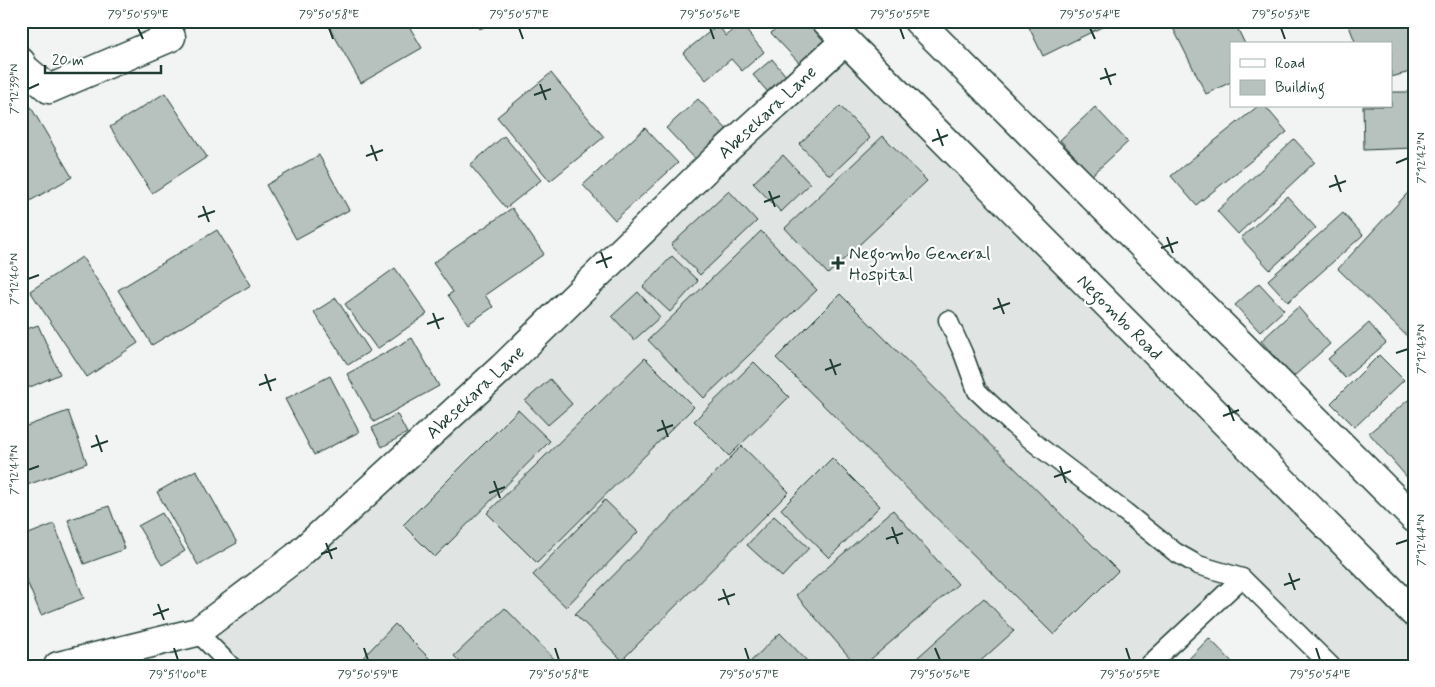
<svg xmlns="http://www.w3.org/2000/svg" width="1435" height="687" font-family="Mynerve,sans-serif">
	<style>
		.built { fill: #e0e4e3 }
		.building { fill: #b7c1bd; stroke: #1f3d34 }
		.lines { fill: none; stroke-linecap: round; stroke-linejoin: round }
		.lane-casing { stroke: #1f3d34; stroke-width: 21 }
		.street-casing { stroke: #1f3d34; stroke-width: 31 }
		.highway-casing { stroke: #1f3d34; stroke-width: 31 }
		.lane { stroke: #fff; stroke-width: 18 }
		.street { stroke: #fff; stroke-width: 28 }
		.highway { stroke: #fff; stroke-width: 28 }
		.ticks { fill: none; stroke: #1f3d34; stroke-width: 2 }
		.poi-dot { fill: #1f3d34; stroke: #fff; stroke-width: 2 }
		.labels { text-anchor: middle; stroke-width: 4.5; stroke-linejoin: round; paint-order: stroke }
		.street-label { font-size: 18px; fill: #1f3d34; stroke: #fff }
		.poi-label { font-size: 18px; fill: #1f3d34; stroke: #fff; text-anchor: start }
		.neatline { fill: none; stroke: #1f3d34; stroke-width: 2 }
		.ticks-label { font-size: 12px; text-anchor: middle; fill: #1f3d34 }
	</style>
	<rect width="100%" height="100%" fill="#f2f3f3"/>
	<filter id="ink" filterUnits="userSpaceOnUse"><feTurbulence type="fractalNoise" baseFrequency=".02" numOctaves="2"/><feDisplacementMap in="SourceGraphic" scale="10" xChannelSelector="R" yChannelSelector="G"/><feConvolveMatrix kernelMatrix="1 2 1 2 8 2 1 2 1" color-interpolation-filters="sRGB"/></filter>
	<g filter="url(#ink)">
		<!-- built -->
		<polygon class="built" points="845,41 1414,613 1414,666 1331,666 1242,578 1148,666 231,666 197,632"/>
		<!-- building -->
		<g class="building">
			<polygon points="326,21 406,21 422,48 361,83"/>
			<polygon points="476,21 495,21 480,29"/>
			<polygon points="784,21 808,21 830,45 805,69 771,33"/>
			<polygon points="1026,21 1114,21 1043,56"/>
			<polygon points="1175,21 1234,21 1245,44 1231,44 1231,82 1206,94 1171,24"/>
			<polygon points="1347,21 1414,21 1414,71 1391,77 1391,44 1356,44"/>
			<polygon points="741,24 764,52 742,71 731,59 706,80 683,53 718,25 726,36"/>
			<polygon points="772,59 792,83 773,98 753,75"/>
			<polygon points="551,73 604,137 550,181 497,117"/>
			<polygon points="1391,92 1414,92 1414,148 1364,150 1363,106 1391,106"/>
			<polygon points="165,93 207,157 152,193 110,127"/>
			<polygon points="698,99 734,137 702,166 666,128"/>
			<polygon points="29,104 72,177 21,206 21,108"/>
			<polygon points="840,106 870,138 830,176 799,144"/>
			<polygon points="1258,106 1265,106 1287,132 1196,205 1171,176"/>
			<polygon points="1095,107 1128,142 1092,175 1060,140"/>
			<polygon points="645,128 678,163 615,220 583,185"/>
			<polygon points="504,136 541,180 506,208 470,165"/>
			<polygon points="883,136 927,181 828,274 785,228"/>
			<polygon points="1294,139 1315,162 1238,234 1217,211"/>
			<polygon points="319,155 349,210 296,239 266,185"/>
			<polygon points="783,155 810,184 781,212 753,183"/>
			<polygon points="1414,186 1414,343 1338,269"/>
			<polygon points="729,191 757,221 700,275 671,245"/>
			<polygon points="1287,196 1316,228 1270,270 1241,238"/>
			<polygon points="512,208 544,254 485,295 493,307 468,324 448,295 453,292 433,263"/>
			<polygon points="1343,213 1363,235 1288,302 1268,280"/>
			<polygon points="217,230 251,285 152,345 118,290"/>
			<polygon points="761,231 817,290 704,398 648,340"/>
			<polygon points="672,256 698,281 670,312 643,287"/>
			<polygon points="82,257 138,343 87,377 30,291"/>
			<polygon points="395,268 427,314 377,349 345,304"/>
			<polygon points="1259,283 1284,310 1260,332 1235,305"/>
			<polygon points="638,292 660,317 634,340 612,316"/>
			<polygon points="840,294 1118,571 1054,635 776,358"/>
			<polygon points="336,298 370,351 348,365 314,312"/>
			<polygon points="1298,307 1330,344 1293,377 1261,341"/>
			<polygon points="21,316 27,329 38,325 60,374 21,391"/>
			<polygon points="1369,323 1386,343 1345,378 1328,359"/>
			<polygon points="412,338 439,386 374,422 347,374"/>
			<polygon points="1379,355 1404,380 1355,427 1331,403"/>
			<polygon points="645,358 694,407 537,563 487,513"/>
			<polygon points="754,362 789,397 729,456 694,421"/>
			<polygon points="330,376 359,432 314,455 285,399"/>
			<polygon points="550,379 572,404 548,425 525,401"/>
			<polygon points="1414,395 1414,479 1411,482 1369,433"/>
			<polygon points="518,410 550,441 435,557 403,525"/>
			<polygon points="68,411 87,463 22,487 21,428"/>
			<polygon points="397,414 407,433 382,447 372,428"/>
			<polygon points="742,446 789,492 622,660 575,614"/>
			<polygon points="832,458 880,506 829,558 781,509"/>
			<polygon points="196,470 237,543 198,565 157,492"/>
			<polygon points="605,500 638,532 566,607 533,575"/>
			<polygon points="109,506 125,549 84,564 68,520"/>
			<polygon points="893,510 958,584 863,666 857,666 796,595"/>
			<polygon points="162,513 185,551 162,565 138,526"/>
			<polygon points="774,516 809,548 782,577 747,545"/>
			<polygon points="54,524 84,598 41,615 21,567 21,537"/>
			<polygon points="984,598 1014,631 975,666 908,666"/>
			<polygon points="505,608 561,666 464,666 454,656"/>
			<polygon points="395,624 437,666 355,666"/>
			<polygon points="780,633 812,666 746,666"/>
			<polygon points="1209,638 1236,666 1182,666"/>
		</g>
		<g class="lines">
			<defs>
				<g id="lane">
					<polyline points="948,320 963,353 977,391 1013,425 1041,448 1125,512 1175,552 1198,565 1242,578"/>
					<polyline points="197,632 231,666"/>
					<polyline points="1148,666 1242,578 1331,666"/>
				</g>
				<g id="street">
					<polyline points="21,62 24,68 49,89 171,37"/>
					<polyline points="58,666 197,632 296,557 502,368 717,158 845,41"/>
				</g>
				<g id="highway">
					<polyline points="826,21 1414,613"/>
					<polyline points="918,21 1414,518"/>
				</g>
			</defs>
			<!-- lane casing -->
			<use href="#lane" class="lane-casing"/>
			<!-- street casing -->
			<use href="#street" class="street-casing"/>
			<!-- highway casing -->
			<use href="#highway" class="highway-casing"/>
			<!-- lane -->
			<use href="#lane" class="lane"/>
			<!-- street -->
			<use href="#street" class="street"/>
			<!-- highway -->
			<use href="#highway" class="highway"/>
		</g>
	</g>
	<!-- ticks -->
	<path class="ticks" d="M138,28L143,39M329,28L333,39M519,28L523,39M710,28L714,39M900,28L904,39M1090,28L1095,39M1281,28L1285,39M1105,68L1111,85M1100,79L1116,74M540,84L546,100M28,89L39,84M534,95L551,89M937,129L943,146M932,141L948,135M371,145L377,161M366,156L383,150M1396,163L1408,158M1335,175L1341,192M1329,187L1346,181M769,191L775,207M764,202L780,196M203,206L209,222M198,217L215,211M1167,237L1173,253M1161,248L1178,242M601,252L607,268M596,263L612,257M28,279L39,275M998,298L1004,314M993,309L1010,303M433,313L439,329M427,324L444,318M1396,353L1408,349M830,359L836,375M825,370L841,364M265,374L271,391M259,385L276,379M1228,405L1234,421M1223,416L1239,410M662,420L668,437M657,431L673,425M96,435L102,452M91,447L108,441M1060,466L1066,483M28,470L39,466M1054,477L1071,471M494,481L500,498M489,493L505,487M892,527L898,544M886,539L903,533M326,543L332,559M1396,544L1408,540M321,554L337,548M1289,573L1295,590M1284,585L1300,579M723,589L729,605M718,600L735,594M158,604L164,620M153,615L169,609M174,648L178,660M364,648L368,660M555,648L559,660M745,648L749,660M935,648L940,660M1126,648L1130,660M1316,648L1320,660"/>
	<!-- markers -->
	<path class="poi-dot" d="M835.5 255.5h5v5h5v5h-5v5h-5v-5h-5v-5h5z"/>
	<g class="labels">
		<!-- street labels -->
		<g class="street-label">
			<text transform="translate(767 112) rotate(-43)" y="6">Abesekara Lane</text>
			<text transform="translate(1120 317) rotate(45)" y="6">Negombo Road</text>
			<text transform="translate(475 392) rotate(-43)" y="6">Abesekara Lane</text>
		</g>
		<!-- poi labels -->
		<g class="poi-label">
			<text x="849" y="259">Negombo General<tspan x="849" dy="21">Hospital</tspan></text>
		</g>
	</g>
	<!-- margin -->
	<rect width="1435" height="687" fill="none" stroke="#fff" stroke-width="55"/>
	<!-- legend -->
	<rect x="1230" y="42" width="162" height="65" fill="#ffffff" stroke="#a5b1ae"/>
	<rect x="1240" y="59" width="25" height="8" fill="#ffffff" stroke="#a5b1ae"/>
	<text x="1275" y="68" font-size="15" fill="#1f3d34">Road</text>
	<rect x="1240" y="80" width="25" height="15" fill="#b7c1bd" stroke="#a5b1ae"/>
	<text x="1275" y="92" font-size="15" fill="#1f3d34">Building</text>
	<!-- scale -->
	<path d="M45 65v8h116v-8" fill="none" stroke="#1f3d34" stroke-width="2.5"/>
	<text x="52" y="65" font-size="15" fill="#1f3d34" stroke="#ffffff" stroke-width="4" paint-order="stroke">20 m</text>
	<rect x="28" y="28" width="1380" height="632" class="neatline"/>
	<g class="ticks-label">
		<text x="138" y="18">79°50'59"E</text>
		<text x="329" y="18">79°50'58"E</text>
		<text x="519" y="18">79°50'57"E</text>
		<text x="710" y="18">79°50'56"E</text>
		<text x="900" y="18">79°50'55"E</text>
		<text x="1090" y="18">79°50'54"E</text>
		<text x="1281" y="18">79°50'53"E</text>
		<text transform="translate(14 89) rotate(-90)" y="4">7°12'39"N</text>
		<text transform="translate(1421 158) rotate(-90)" y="4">7°12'42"N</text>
		<text transform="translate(14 279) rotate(-90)" y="4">7°12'40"N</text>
		<text transform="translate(1421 349) rotate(-90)" y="4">7°12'43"N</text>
		<text transform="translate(14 470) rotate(-90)" y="4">7°12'41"N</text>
		<text transform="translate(1421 540) rotate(-90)" y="4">7°12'44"N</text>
		<text x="178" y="678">79°51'00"E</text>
		<text x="368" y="678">79°50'59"E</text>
		<text x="559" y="678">79°50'58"E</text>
		<text x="749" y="678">79°50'57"E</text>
		<text x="940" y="678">79°50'56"E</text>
		<text x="1130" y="678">79°50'55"E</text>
		<text x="1320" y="678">79°50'54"E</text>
	</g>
</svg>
